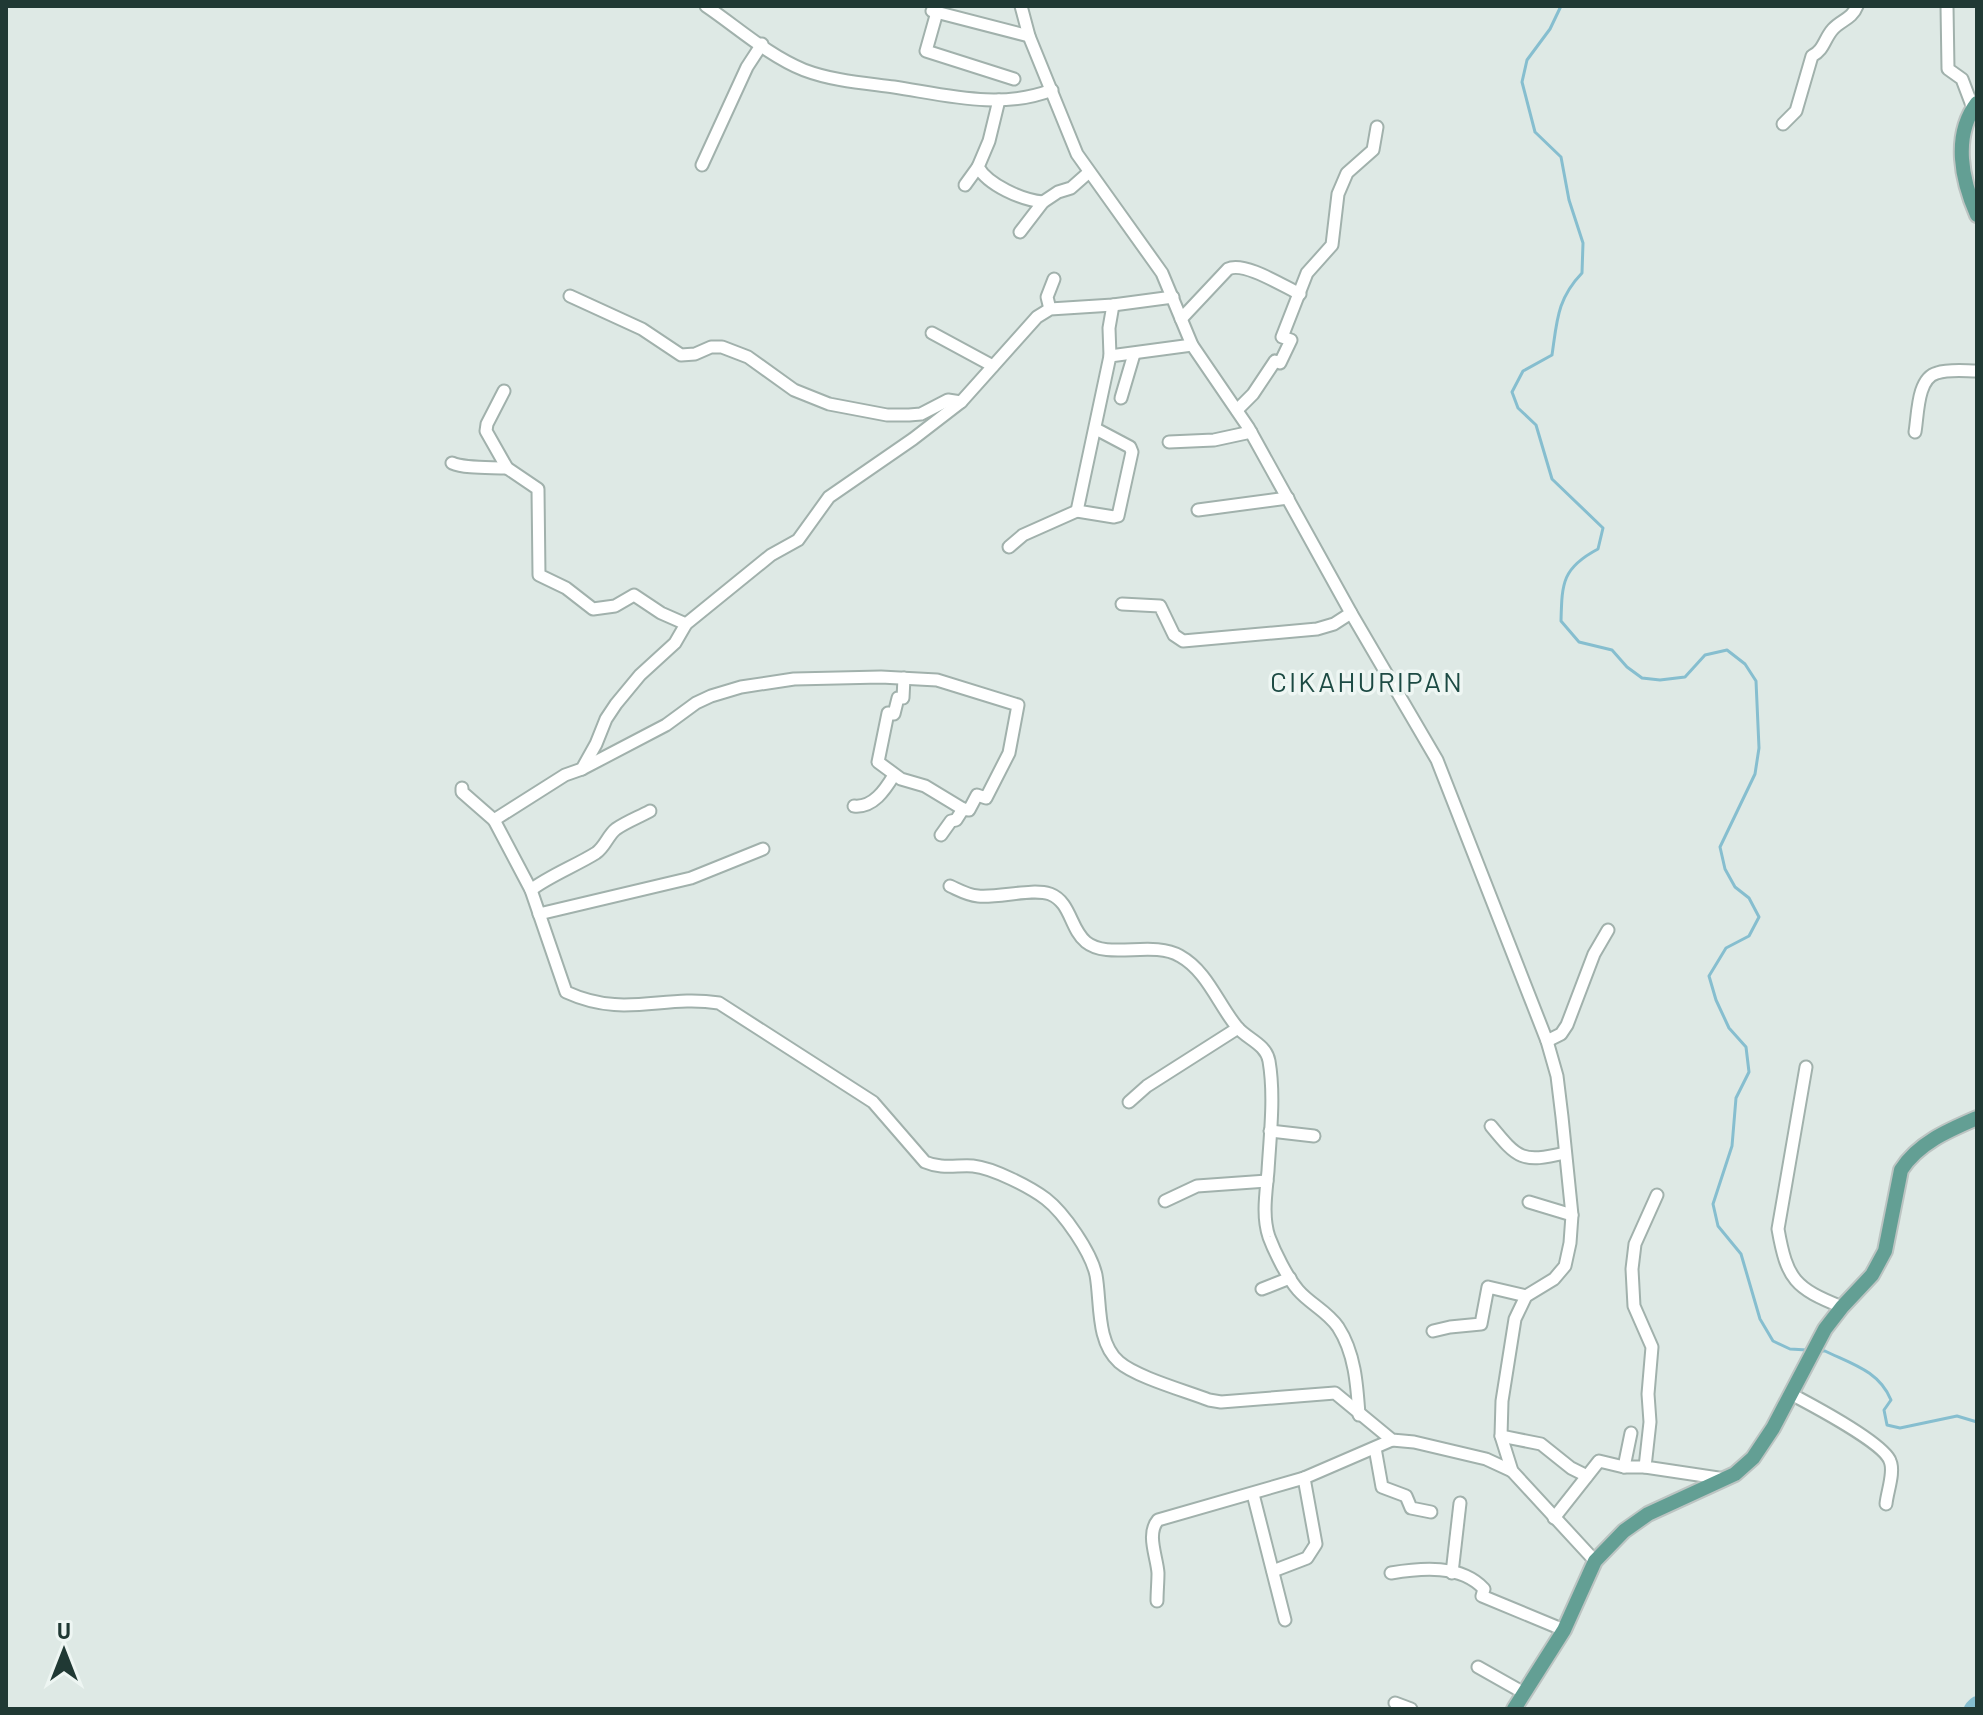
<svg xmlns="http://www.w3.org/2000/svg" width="1983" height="1715" font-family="Barlow,sans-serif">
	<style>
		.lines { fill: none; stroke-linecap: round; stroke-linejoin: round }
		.stream { stroke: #86becf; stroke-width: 3 }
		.river { stroke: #86becf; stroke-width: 18 }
		.minor-casing { stroke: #a1b1ac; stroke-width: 15 }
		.major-casing { stroke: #bcc4c2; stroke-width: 18 }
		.minor { stroke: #fff; stroke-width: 11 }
		.major { stroke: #639f94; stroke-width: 14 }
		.labels { text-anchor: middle; stroke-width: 7; stroke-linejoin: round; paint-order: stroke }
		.quarter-label { font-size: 28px; letter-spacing: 2px; fill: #1c4a43; stroke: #eef6f3 }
	</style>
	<rect width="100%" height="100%" fill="#dee9e5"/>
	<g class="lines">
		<!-- stream -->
		<g class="stream">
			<path d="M1561,6L1550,29L1527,60L1522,82L1535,132L1561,157L1569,200L1583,243L1582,273C1557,299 1557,321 1552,355L1523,371L1512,392L1518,408L1536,425L1552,479L1603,528L1598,549C1562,568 1562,583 1561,621L1579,642L1612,650L1627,667L1642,678L1660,680L1685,677L1705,655L1727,650L1745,664L1756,681L1759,748L1755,774L1720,847L1725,869L1735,887L1749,898L1759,917L1749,936L1726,948L1709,976L1716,1000L1729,1028L1746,1047L1749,1072L1736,1098L1732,1146L1713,1204L1718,1226L1741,1254L1760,1319L1773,1341L1790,1349L1807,1350"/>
			<path d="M1819,1351H1825C1852,1364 1879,1371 1891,1400L1884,1410L1887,1425L1900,1428L1957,1416L1977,1422"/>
		</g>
		<!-- river -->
		<polyline class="river" points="1973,1709 1977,1705"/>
		<defs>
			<g id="minor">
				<path d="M706,6C737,27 769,56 804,70C833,81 864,83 894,87C946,95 1000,110 1052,90"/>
				<polyline points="1021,6 1029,36 1077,154 1162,273 1192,345 1248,427 1351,613 1437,760 1547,1041 1557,1076 1562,1117 1572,1215 1570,1243 1565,1266 1554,1279 1526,1296 1515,1319 1502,1401 1501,1436 1512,1471 1595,1561"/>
				<polyline points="1947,6 1948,69 1962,79 1973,108"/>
				<polyline points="932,11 1029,36"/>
				<polyline points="937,12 926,51 1014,79"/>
				<path d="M999,100L989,141L978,167C988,185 1022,200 1043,202"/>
				<path d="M1783,124L1796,111L1812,56C1824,50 1824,39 1833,29C1841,20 1852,19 1857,6"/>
				<polyline points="702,165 747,67 762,44"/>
				<polyline points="965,185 978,167"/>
				<polyline points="1020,232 1043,202 1058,192 1071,188 1088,173"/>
				<polyline points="570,296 642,329 681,355 695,354 711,347 722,347 748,357 794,390 829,404 887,415 909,415 921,414 948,400 961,402"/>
				<polyline points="1050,309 1047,297 1054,279"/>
				<path d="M1181,319L1228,269C1244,261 1283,286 1300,294"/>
				<polyline points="932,333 993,366"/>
				<polyline points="1110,356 1109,328 1113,305"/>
				<polyline points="504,391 487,424 486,431 507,468 538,489 539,575 566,588 593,609 615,606 634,595 661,613 686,624"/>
				<polyline points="1121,398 1134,354"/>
				<polyline points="1237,410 1253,394 1275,361 1280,363 1291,340 1282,337 1307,273 1332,245 1338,194 1347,173 1373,150 1377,127"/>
				<polyline points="1096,429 1130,447 1132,452 1118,516 1114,517 1077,511 1110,356 1192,345"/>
				<path d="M1915,432C1918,415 1917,378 1937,373C1949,369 1965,371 1977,371"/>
				<polyline points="1169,442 1214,440 1251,432"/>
				<path d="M452,463C466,469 491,467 507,468"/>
				<polyline points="1198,510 1288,498"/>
				<polyline points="1009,547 1023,535 1077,511"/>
				<polyline points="1122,604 1160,606 1174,635 1183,641 1317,629 1334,624 1351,613"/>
				<polyline points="904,678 903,698 898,698 894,714 888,713 878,762 901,779 925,786 963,809"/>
				<polyline points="582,769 666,725 696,703 711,696 741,687 794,679 881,677 937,680 1018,705 1009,753 986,798 977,795 969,810 963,809 956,820 951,821 941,835"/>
				<polyline points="462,788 462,792 494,820 565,775 582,769 596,744 606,719 616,704 640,675 675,643 686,624 771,555 798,540 829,497 913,439 961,402 1037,317 1050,309 1113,305 1173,297"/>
				<path d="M854,806C873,808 885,790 894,775"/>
				<path d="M494,820L531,890L566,992C625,1019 662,994 719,1003L873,1102L925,1162C941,1169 956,1165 973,1166C993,1168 1030,1187 1046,1199C1064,1213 1091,1252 1096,1275C1101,1302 1096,1342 1119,1362C1136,1377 1186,1391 1209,1400L1221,1402L1335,1393L1392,1440L1414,1442L1486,1459L1512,1471"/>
				<path d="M950,886C959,890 967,895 978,896C999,898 1032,888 1050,894C1071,902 1070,929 1086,942C1108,960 1153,940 1180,956C1207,971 1218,1004 1237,1027C1247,1039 1266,1044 1269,1061C1275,1096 1270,1136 1268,1171C1266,1193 1262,1216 1269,1237C1275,1253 1287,1277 1298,1290C1310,1304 1327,1311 1338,1327C1355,1353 1357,1385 1359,1415"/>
				<path d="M531,890C547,877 577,865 596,853C605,847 608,835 616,829C626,822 639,817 650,811"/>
				<polyline points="539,914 691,878 763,849"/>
				<polyline points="1547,1041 1561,1034 1567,1025 1594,954 1608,930"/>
				<path d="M1806,1067L1778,1229C1787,1280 1795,1288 1842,1307"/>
				<polyline points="1129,1102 1147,1086 1238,1028"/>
				<path d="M1491,1126C1518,1159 1522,1163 1565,1153"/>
				<polyline points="1270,1131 1314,1136"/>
				<polyline points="1657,1195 1635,1244 1632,1269 1634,1306 1652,1347 1648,1394 1650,1422 1645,1467 1725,1479"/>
				<polyline points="1165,1201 1197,1186 1267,1181"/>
				<polyline points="1529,1202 1572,1215"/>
				<polyline points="1262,1289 1290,1278"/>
				<polyline points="1433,1331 1450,1327 1481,1324 1488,1287 1526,1296"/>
				<path d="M1791,1394C1810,1404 1884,1443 1890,1461C1895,1472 1887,1492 1886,1504"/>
				<polyline points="1501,1436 1541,1444 1571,1468 1587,1476"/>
				<polyline points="1375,1448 1382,1487 1406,1496 1411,1508 1431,1512"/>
				<polyline points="1624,1467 1631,1433"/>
				<polyline points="1253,1494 1285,1620"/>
				<polyline points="1554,1518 1599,1461 1624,1467 1645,1467"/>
				<polyline points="1273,1571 1307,1558 1316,1544 1304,1478"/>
				<path d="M1391,1573C1421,1568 1461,1564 1484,1589L1482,1596L1564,1630"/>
				<polyline points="1452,1573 1460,1503"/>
				<path d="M1157,1601C1157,1592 1158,1582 1158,1573C1157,1557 1146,1534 1158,1520L1304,1478L1392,1440"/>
				<polyline points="1478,1667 1524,1693"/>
				<polyline points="1395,1703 1411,1709"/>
			</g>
			<g id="major">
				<path d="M1977,103C1952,136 1962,181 1977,215"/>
				<path d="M1514,1709L1564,1630L1595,1561L1624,1531L1648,1514L1735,1474L1753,1458L1773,1428L1825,1329L1842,1307L1872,1275L1885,1251L1901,1170C1918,1143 1949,1130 1977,1118"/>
			</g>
		</defs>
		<!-- minor casing -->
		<use href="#minor" class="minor-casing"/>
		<!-- major casing -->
		<use href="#major" class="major-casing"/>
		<!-- minor -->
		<use href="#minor" class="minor"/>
		<!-- major -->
		<use href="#major" class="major"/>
	</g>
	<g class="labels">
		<!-- quarter labels -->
		<g class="quarter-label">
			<text x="1367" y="692">CIKAHURIPAN</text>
		</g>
	</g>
	<!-- border -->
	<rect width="1983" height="1715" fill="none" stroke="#203934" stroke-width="16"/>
	<!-- north arrow -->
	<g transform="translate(64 1651)" stroke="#eef6f3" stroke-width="6" paint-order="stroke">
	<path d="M0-6L14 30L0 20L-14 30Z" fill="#203934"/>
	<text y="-12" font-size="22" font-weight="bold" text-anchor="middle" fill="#203934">U</text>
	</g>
</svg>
